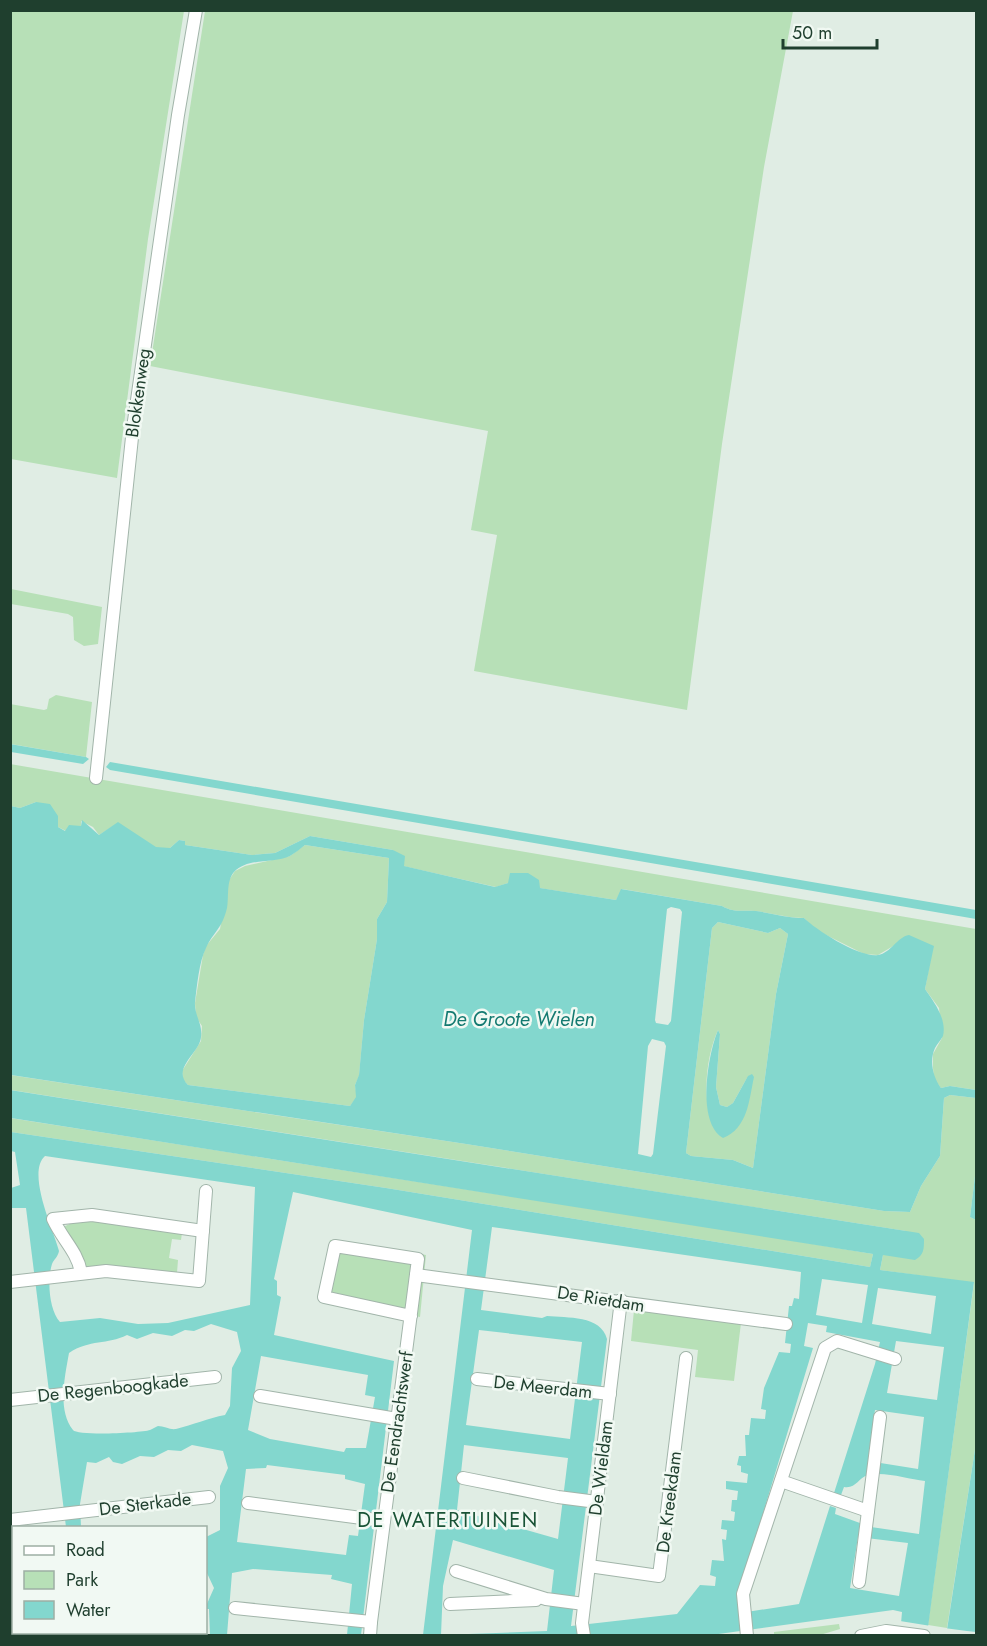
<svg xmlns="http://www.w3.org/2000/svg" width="987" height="1646" font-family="Jost,sans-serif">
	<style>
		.green { fill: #b7e0b7; fill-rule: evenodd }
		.water { fill: #83d7ce; fill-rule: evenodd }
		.pier { fill: #e0ede4 }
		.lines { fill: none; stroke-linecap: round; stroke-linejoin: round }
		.minor-casing { stroke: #a2b5aa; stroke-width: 14 }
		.minor { stroke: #fff; stroke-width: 12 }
		.labels { text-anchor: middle; stroke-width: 5; stroke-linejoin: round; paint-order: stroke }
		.street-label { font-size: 18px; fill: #1f3f2e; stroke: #f1f9f3 }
		.water-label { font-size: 20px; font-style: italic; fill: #147a71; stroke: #f1f9f3 }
		.neighbourhood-label { font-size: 20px; letter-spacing: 1.5px; fill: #195336; stroke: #f1f9f3 }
	</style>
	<rect width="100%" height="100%" fill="#e0ede4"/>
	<!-- green -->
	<g class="green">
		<polygon points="10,11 184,11 148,239 117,478 11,459"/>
		<polygon points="205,11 793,11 764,167 722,444 687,710 474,671 497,535 471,530 488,431 150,366"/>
		<polygon points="11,589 102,607 98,644 84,646 74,640 73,617 68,614 11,604"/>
		<polygon points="56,695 92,702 86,757 11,744 10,704 44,710 47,709 49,699"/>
		<path d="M10,764L976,929V1090L950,1086L941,1088L934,1079L933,1068V1054L942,1038L939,1008L925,989L933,946L895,945L878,955L864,954L814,929L804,918C787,918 772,913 755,911C743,910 734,913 722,906L622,889L616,900L539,888V880L508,883L496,887L403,866L393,850L310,836L275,853L252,855L185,845V841L179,840L170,848H156L118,823L99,835L93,827L81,821V826L66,831L58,827L36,802L20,808L11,806Z"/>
		<polygon points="305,845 389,858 387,902 377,919 377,939 364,1020 359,1076 355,1085 357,1097 350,1106 188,1085 183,1080 182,1071 201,1041 202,1026 196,1017 195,1003 203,955 206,946 220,929 229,880 235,871 245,866 290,856"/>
		<path d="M718,922L768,933L780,928L788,934L776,994L753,1168L733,1160L691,1156L686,1153L712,928ZM718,1030L720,1034L716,1087L720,1105L727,1107L733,1103L748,1076L719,1135C700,1110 705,1059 718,1030Z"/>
		<polygon points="10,1075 466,1144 884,1211 910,1212 921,1186 940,1156 944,1098 950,1095 976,1098 976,1168 970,1217 976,1220 976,1443 947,1628 928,1625 974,1283 880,1270 883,1255 906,1231 11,1090"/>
		<polygon points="10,1118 771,1237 873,1254 870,1267 386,1188 11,1132"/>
		<polygon points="92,1220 182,1233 181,1240 172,1239 169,1258 178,1260 177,1273 106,1266 86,1267 61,1228 74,1222"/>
		<polygon points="330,1240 426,1255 420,1317 320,1293"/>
		<polygon points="634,1310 741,1323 734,1381 695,1377 698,1350 631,1341"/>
		<polygon points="839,1624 840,1629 820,1635 774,1635 774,1632"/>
	</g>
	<!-- water -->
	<g class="water">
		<polygon points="10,744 86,757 89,759 83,764 11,752"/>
		<polygon points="110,762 976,910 976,919 110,770 106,767"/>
		<path d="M36,802L50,804L58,816V827L65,831L69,825L81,826L82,820L99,835L118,822L156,847L170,848L179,840L185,841V845L252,855L275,853L310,836L393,850L405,856L404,866L495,887L508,883L510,873H528L539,880L540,888L616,900L621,889L722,906C734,913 743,910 756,911C772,913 787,918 804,918C816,930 860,958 878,955C891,953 897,937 909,935L934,946L925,989C934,1002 947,1019 943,1036C941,1040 937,1044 935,1048C929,1061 933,1077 941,1088L950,1086L976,1090V1098L950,1095L944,1098L940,1156L921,1186L910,1212L884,1211L466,1144L11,1075V806L20,808ZM305,845L389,858L387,902L377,919V939L364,1020L359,1075L355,1085L356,1097L350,1106L188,1085C171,1068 200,1053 201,1037C203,1024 194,1015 195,1002C197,986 199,962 206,948C214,931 222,929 227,908C229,897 226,881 234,872C248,857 274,864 290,856C295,853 300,849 305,845ZM671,907L680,909L682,912L671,1021L668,1025L656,1023L655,1020L667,909ZM718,922L768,933L780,928L788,934L776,994L753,1168L733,1160L691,1156L686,1153L712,928ZM652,1039L664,1042L666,1046L653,1154L651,1157L638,1154L648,1046Z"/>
		<path d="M718,1030L720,1034L716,1087L720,1105L727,1107L733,1103L748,1076L752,1074L754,1077C749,1100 748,1128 723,1138C696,1122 708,1054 718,1030Z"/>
		<path d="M10,1090L919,1233L924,1239C924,1249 924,1255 915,1260L883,1255L880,1270L974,1282L927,1635H900L902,1612L893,1610L704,1636L423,1635L472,1230L293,1192L274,1279L277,1281V1295L281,1297L274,1335L394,1361L361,1635H347L352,1584L331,1579L332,1575L253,1569L232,1573L227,1635H210L209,1609H206V1606L214,1588L206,1571V1537L220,1530V1486L228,1468L223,1451L192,1445L181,1451L168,1450L154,1457L140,1456L122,1464L113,1462L109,1457L96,1463L87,1462L80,1504L81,1527H66L26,1208H11V1188L20,1185L15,1152L11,1151V1132L386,1188L870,1267L873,1254L11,1118ZM45,1156L255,1187L250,1305L168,1323L138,1324L100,1318L60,1322C49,1310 47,1280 52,1264C54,1259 58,1257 59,1251C54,1231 26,1173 45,1156ZM492,1227L801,1272L799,1299L794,1298L792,1306H789L785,1343L791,1344L790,1353L779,1352L764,1388L761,1409L766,1410L765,1419L751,1418L749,1435H745L746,1456H739L737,1465L741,1466V1472L748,1474L747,1483L726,1481V1489L738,1491L737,1500H732L731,1511L735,1512L734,1521L722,1520L721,1529L727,1530L726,1540L722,1539L724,1561L712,1560L710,1575L716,1577L715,1586L700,1585L677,1614L571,1626L607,1339C601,1315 567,1318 547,1316L542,1318L481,1310ZM822,1279L868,1285L862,1323L816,1315ZM878,1288L936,1296L931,1334L872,1324ZM808,1323L827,1326L826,1332L880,1342L875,1364L834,1493L841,1495L844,1487C856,1489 858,1478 868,1475C885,1471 908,1479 925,1481L919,1534L871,1527L835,1514L836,1508L830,1506L799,1604L740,1613L738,1596L813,1348L804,1346ZM211,1324L237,1332L241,1351L232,1368L230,1406L225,1415C208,1418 193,1425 176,1429C170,1430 164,1426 158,1426C155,1427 153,1429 150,1430C141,1433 77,1436 73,1430C57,1410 65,1376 69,1353C90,1339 107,1345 127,1335L137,1339L153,1333L172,1336L185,1330L194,1331ZM479,1330L582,1342L570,1439L466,1425ZM896,1341L944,1347L937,1400L887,1393ZM261,1356L368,1375L365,1395L375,1397L366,1448H346L344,1452L270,1439L248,1430ZM875,1410L924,1417L918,1469L868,1461ZM464,1445L568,1458L558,1539L457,1510ZM267,1465L345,1475V1479L365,1484L358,1536L349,1535L346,1555L237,1542L246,1469L266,1468ZM858,1537L908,1543L899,1596L850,1588ZM453,1540L554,1570L547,1631L441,1635L443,1586Z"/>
		<polygon points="976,1168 976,1220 970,1217"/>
		<polygon points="976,1443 976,1632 967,1631 946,1636"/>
	</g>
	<!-- pier -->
	<g class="pier">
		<polygon points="900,1621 931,1626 930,1636 897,1636"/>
		<polygon points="944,1628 967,1631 967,1635 943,1636"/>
	</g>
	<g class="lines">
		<defs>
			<g id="minor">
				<polyline points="96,778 133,428 178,115 196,10"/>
				<path d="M81,1272C77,1251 62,1239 53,1219L92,1215L203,1231"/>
				<polyline points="416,1275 786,1324"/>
				<polyline points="10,1282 106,1271 199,1281 206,1191"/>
				<polyline points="477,1379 610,1394"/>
				<polyline points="260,1396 397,1419"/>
				<polyline points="10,1400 215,1377"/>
				<polyline points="463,1478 558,1497 597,1502"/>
				<polyline points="781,1481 868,1511"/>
				<polyline points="248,1503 384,1521"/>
				<polyline points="10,1520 209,1497"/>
				<polyline points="10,1547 14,1571"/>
				<polyline points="589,1566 659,1576 686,1358"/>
				<polyline points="456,1571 546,1599 584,1604"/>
				<polyline points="859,1582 880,1417"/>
				<polyline points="10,1588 14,1588"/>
				<polyline points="450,1604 536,1600"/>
				<polyline points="235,1608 371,1622"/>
				<polyline points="21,1632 21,1636"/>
				<polyline points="41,1636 68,1632"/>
				<polyline points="370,1636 371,1622 418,1259 335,1246 324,1297 411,1316"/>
				<polyline points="584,1636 582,1623 621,1300"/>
				<polyline points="747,1636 743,1594 825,1348 837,1341 895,1359"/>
				<polyline points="861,1636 886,1631 924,1636"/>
			</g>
		</defs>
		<!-- minor casing -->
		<use href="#minor" class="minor-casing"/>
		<!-- minor -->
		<use href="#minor" class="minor"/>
	</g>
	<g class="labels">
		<!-- street labels -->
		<g class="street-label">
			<text transform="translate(138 393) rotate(-82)" y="6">Blokkenweg</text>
			<text transform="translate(601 1299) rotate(9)" y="6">De Rietdam</text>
			<text transform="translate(543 1387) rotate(6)" y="6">De Meerdam</text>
			<text transform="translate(113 1388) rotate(-6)" y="6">De Regenboogkade</text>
			<text transform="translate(397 1422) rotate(-82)" y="6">De Eendrachtswerf</text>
			<text transform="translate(601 1468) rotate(-83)" y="6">De Wieldam</text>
			<text transform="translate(669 1502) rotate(-83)" y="6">De Kreekdam</text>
			<text transform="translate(145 1504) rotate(-7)" y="6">De Sterkade</text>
		</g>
		<!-- water labels -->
		<g class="water-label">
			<text x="519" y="1026">De Groote Wielen</text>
		</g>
		<!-- neighbourhood labels -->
		<g class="neighbourhood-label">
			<text x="448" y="1527">DE WATERTUINEN</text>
		</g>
	</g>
	<!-- border -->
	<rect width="987" height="1646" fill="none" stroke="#1f3f2e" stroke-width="24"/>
	<!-- legend -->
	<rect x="12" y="1526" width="195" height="108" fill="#f1f9f3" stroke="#9dafa4" stroke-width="1.5"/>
	<rect x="24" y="1546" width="30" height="9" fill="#ffffff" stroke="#9dafa4" stroke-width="1.5"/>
	<text x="66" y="1556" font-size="18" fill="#1f3f2e">Road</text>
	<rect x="24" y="1571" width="30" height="18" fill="#b7e0b7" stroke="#9dafa4" stroke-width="1.5"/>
	<text x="66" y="1586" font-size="18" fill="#1f3f2e">Park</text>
	<rect x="24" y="1601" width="30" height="18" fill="#83d7ce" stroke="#9dafa4" stroke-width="1.5"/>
	<text x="66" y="1616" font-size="18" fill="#1f3f2e">Water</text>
	<!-- scale -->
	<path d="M783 39v9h94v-9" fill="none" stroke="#1f3f2e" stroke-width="3"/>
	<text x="792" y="39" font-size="18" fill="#1f3f2e" stroke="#f1f9f3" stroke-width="4.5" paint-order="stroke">50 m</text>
</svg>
